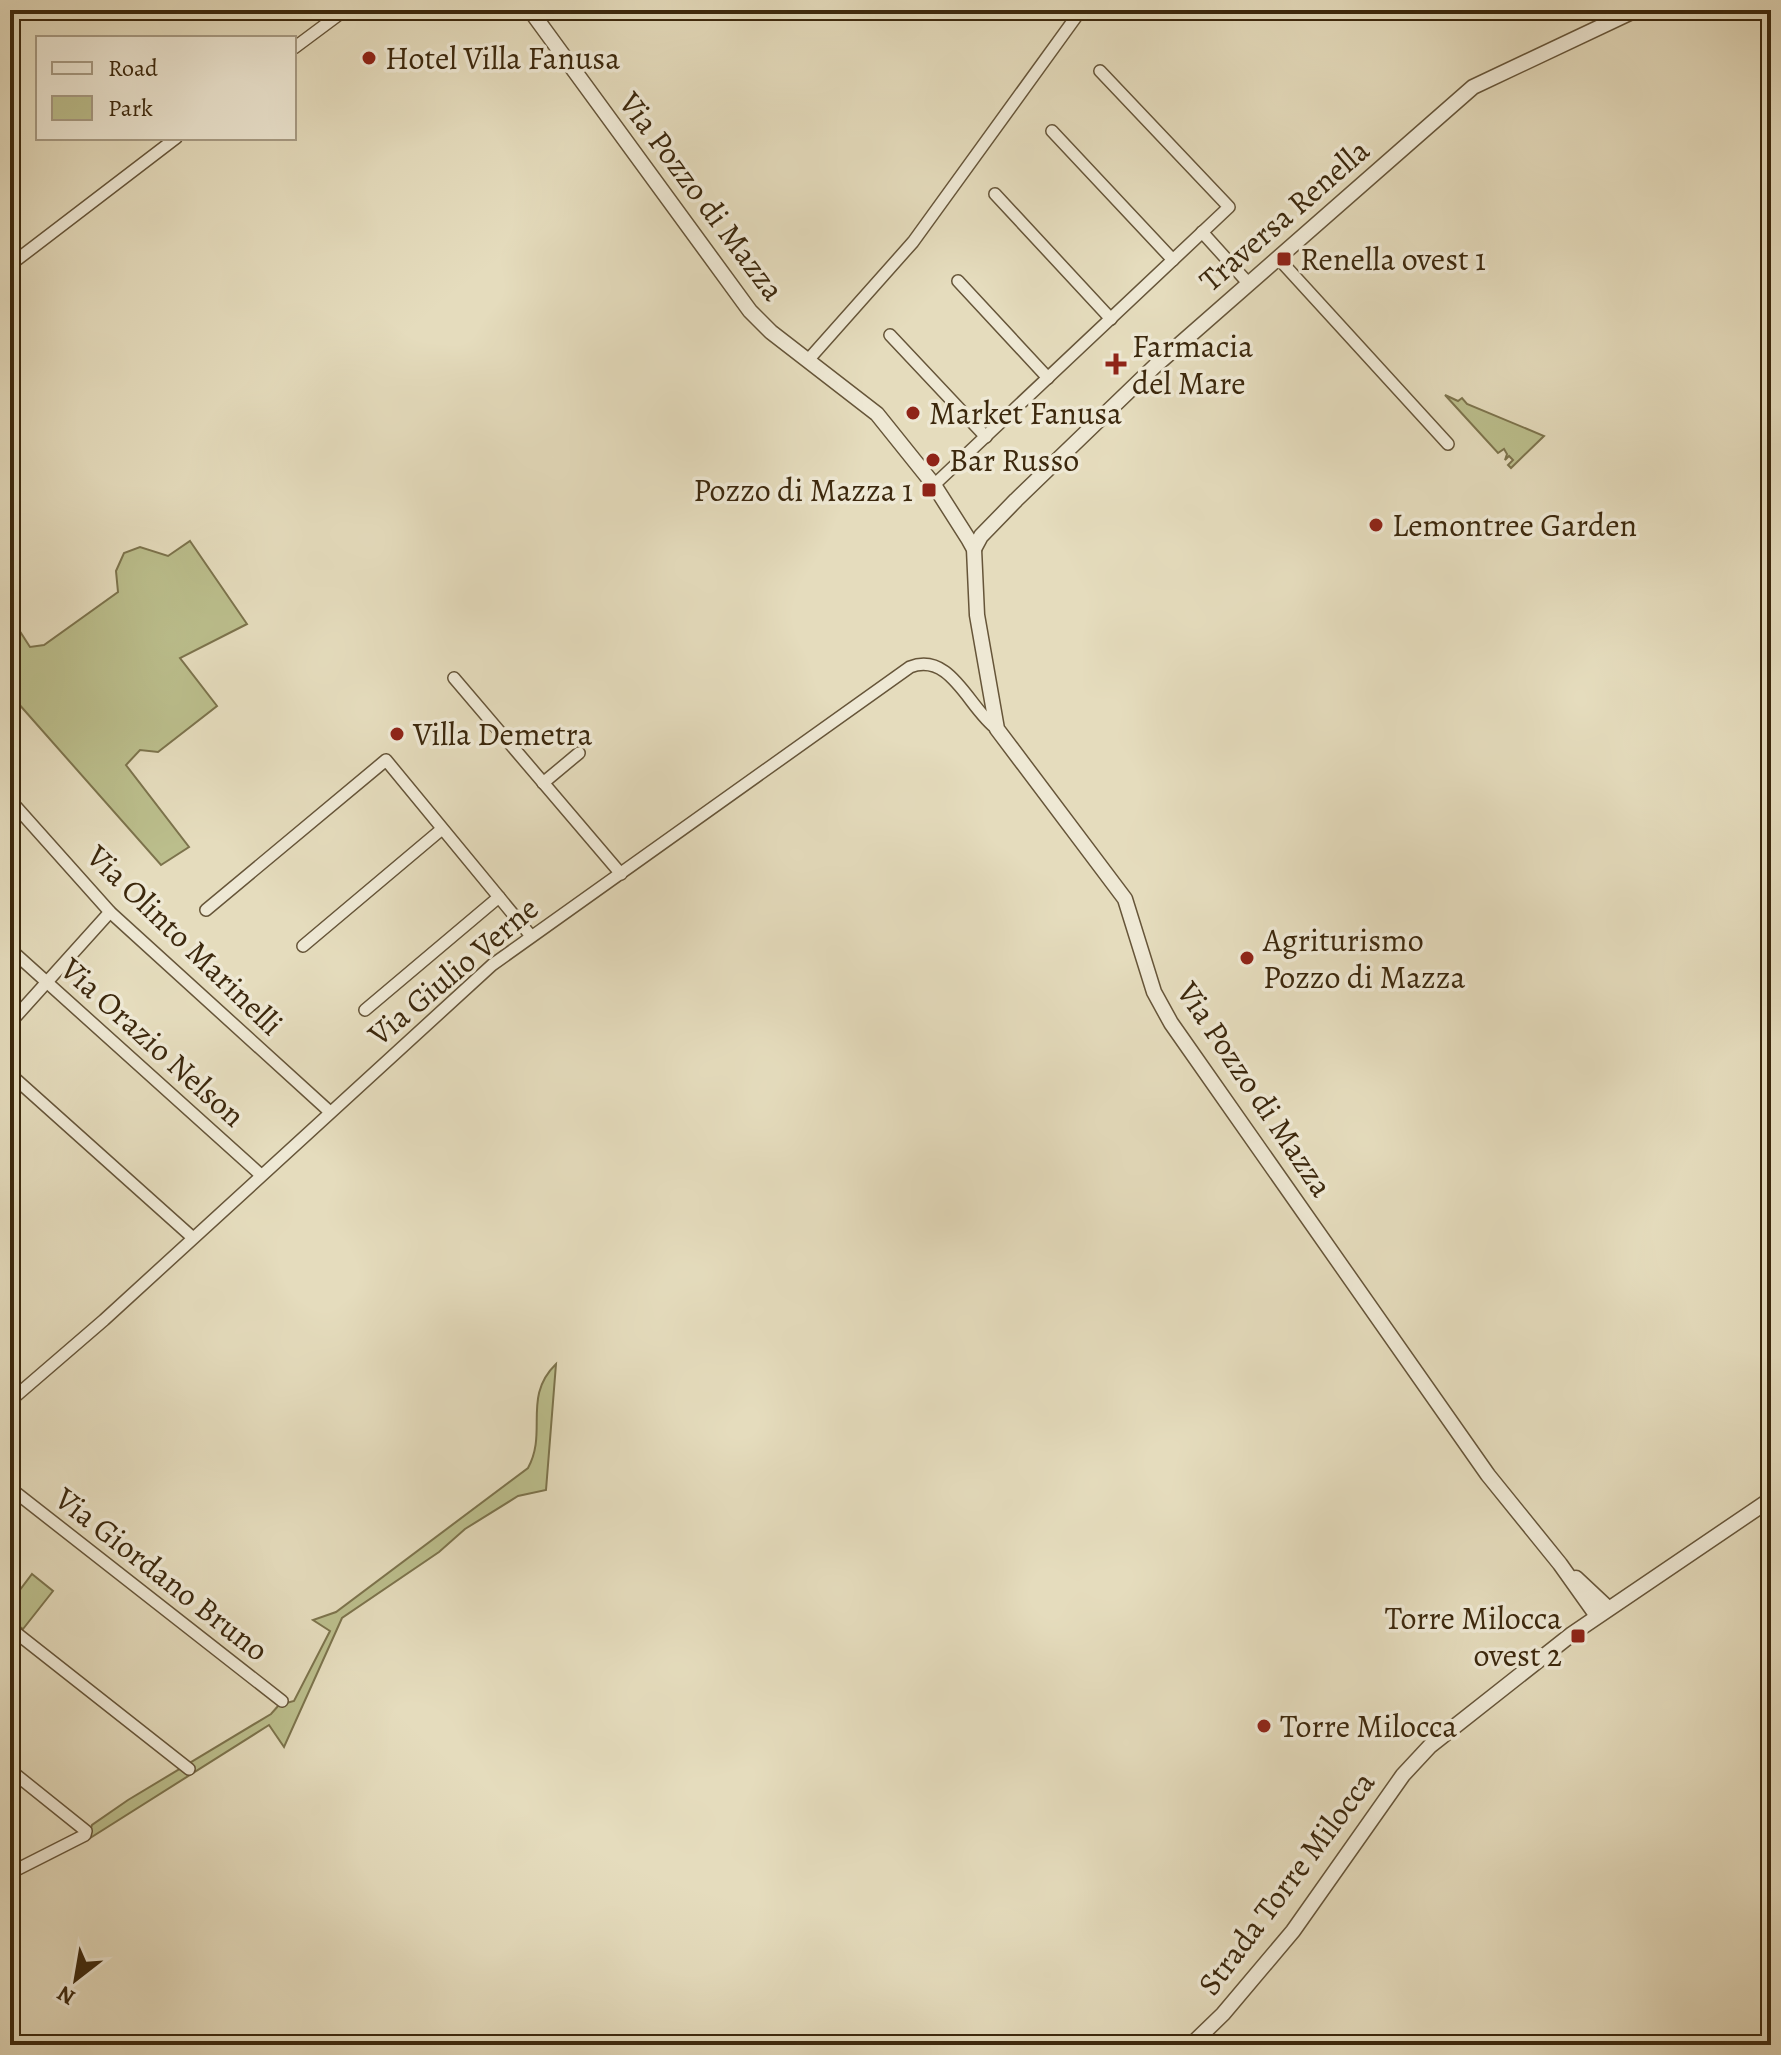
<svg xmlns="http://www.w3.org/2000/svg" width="1781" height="2055" font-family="Alegreya,serif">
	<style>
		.green { fill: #bbbe8c; stroke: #7c734c; stroke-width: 2 }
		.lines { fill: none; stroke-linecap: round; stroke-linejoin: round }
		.minor-casing { stroke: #665539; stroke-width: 14 }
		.tertiary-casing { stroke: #665539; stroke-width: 17 }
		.minor { stroke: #eee8d4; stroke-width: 11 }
		.tertiary { stroke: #eee8d4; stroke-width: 14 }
		.poi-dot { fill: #8f2418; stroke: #eee8d4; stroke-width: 3 }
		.labels { text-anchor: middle; stroke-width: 7; stroke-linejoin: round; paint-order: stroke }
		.poi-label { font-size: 32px; fill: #3c280d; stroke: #eee8d4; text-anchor: start }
		.street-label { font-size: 32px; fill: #3c280d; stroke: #eee8d4 }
	</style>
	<rect width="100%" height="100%" fill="#e5dcbd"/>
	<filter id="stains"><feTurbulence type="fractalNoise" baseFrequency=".0025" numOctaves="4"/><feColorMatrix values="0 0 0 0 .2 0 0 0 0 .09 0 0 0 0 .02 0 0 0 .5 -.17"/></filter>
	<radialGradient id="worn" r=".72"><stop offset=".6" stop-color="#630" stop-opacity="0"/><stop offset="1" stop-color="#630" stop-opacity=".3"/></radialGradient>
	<!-- green -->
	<g class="green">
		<polygon points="1445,395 1458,401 1462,398 1467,404 1544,436 1511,468 1508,465 1513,460 1509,456 1505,460 1507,454 1504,449 1498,453"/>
		<polygon points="190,541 247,624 180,658 217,706 158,752 140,750 126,765 189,847 161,865 10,694 10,616 30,647 44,645 118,592 116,571 124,553 140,547 168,556"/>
		<path d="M556,1364L546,1490L518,1496L465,1529L439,1552L342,1618L284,1747L269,1725L87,1840L92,1825L128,1800L271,1714L279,1705L294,1701L330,1631L313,1620L336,1612L528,1468C548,1432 522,1397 556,1364Z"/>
		<polygon points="32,1574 53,1591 23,1629 10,1620 10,1603"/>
	</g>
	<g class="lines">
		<defs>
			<g id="minor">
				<polyline points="294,48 345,10"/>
				<polyline points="1052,131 1173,260"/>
				<polyline points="995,194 1111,319"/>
				<polyline points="1202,232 1249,284"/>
				<polyline points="1278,258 1448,444"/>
				<polyline points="10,265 176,138"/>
				<polyline points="958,281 1048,378"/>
				<polyline points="890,335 986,437"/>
				<polyline points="809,359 913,242 1081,10"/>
				<polyline points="934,485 1229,207 1100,71"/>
				<polyline points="454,678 621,874"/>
				<polyline points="543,783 579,753"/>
				<polyline points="10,800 110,912 330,1112"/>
				<polyline points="206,910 386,760 531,936"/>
				<polyline points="303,946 442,829"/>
				<polyline points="10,949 261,1175"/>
				<polyline points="365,1010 499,897"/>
				<polyline points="10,1023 110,912"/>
				<polyline points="10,1074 192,1237"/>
				<path d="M10,1401L104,1320L492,965L910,667C951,651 969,709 997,729"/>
				<polyline points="10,1488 282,1701"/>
				<polyline points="10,1628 189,1769"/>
				<polyline points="10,1770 86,1831 85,1835 10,1873"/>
			</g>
			<g id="tertiary">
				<polyline points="530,10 750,311 771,332 877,414 934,485 969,540 974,549 977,615 997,729 1125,899 1154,992 1171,1023 1488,1475 1560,1564 1597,1616"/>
				<polyline points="974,549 981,536 1016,500 1155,366 1473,87 1636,10"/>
				<polyline points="1576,1578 1608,1608"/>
				<polyline points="1191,2045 1223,2014 1293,1931 1403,1775 1430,1746 1572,1634 1771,1499"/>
			</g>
		</defs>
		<!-- minor casing -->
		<use href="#minor" class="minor-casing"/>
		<!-- tertiary casing -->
		<use href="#tertiary" class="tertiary-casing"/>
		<!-- minor -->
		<use href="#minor" class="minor"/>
		<!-- tertiary -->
		<use href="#tertiary" class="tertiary"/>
	</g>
	<!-- markers -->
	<g class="poi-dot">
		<circle cx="369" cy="58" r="8"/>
		<rect x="1276" y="251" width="16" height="16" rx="4"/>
		<path d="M1112 352h8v8h8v8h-8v8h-8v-8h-8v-8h8z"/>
		<circle cx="913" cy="413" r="8"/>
		<circle cx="933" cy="460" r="8"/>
		<rect x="921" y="482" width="16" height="16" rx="4"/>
		<circle cx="1376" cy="525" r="8"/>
		<circle cx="397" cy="734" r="8"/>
		<circle cx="1247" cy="958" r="8"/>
		<rect x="1570" y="1628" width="16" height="16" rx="4"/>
		<circle cx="1264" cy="1726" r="8"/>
	</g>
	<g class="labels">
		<!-- poi labels -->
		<g class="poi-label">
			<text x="385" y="69">Hotel Villa Fanusa</text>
			<text x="1300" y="270">Renella ovest 1</text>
			<text x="1132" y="357">Farmacia<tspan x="1132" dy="37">del Mare</tspan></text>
			<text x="929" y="424">Market Fanusa</text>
			<text x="949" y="471">Bar Russo</text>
			<text x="913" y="501" text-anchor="end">Pozzo di Mazza 1</text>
			<text x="1392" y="536">Lemontree Garden</text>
			<text x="413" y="745">Villa Demetra</text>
			<text x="1263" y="951">Agriturismo<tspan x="1263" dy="37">Pozzo di Mazza</tspan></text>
			<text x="1562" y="1629" text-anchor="end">Torre Milocca<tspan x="1562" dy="37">ovest 2</tspan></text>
			<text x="1280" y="1737">Torre Milocca</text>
		</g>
		<!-- street labels -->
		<g class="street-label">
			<text transform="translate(702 196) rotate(53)" y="11">Via Pozzo di Mazza</text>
			<text transform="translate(1284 215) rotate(-41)" y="11">Traversa Renella</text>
			<text transform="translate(185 940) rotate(44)" y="11">Via Olinto Marinelli</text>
			<text transform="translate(453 971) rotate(-40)" y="11">Via Giulio Verne</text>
			<text transform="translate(153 1042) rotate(42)" y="11">Via Orazio Nelson</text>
			<text transform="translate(1255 1089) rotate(56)" y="11">Via Pozzo di Mazza</text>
			<text transform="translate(162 1574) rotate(38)" y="11">Via Giordano Bruno</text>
			<text transform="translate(1286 1883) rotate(-53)" y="11">Strada Torre Milocca</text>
		</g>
	</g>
	<!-- margin -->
	<rect width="1781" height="2055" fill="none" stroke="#e5dcbd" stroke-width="40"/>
	<rect x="12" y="12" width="1757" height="2031" fill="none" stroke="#3c280d" stroke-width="4"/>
	<rect x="20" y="20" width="1741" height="2015" fill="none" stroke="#3c280d" stroke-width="2"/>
	<!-- legend -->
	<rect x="36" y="36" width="260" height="104" fill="#eee8d4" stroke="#a79b84" stroke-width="2"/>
	<rect x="52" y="62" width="40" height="12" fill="#eee8d4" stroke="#a79b84" stroke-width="2"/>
	<text x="108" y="76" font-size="24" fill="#3c280d">Road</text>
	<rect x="52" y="96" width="40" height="24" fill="#bbbe8c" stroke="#a79b84" stroke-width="2"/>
	<text x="108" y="116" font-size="24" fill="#3c280d">Park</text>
	<!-- north arrow -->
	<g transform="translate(76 1979) rotate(211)" stroke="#eee8d4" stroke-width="6" paint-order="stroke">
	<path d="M0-6L14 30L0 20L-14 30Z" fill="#3c280d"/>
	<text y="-12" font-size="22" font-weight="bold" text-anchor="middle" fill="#3c280d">N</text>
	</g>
	<rect width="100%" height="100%" filter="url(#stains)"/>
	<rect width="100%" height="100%" fill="url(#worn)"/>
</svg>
